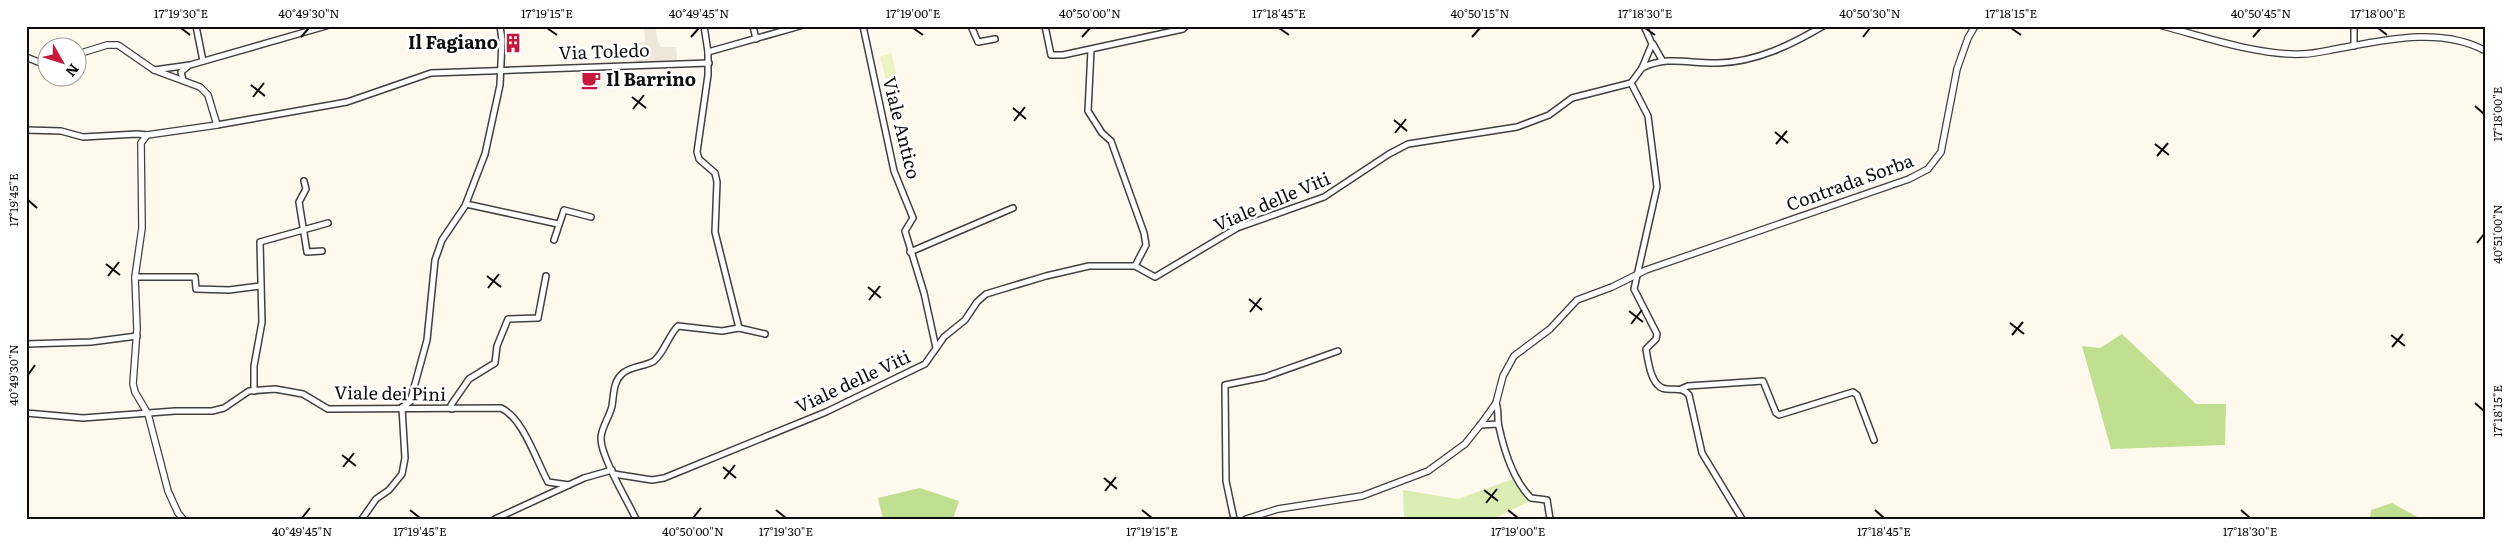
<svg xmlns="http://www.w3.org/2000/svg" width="2512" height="545" font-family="Literata,serif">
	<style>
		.green { fill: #daedb3 }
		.forest { fill: #c0df91 }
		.pitch { fill: #ebf3c5 }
		.plaza { fill: #f0e7db }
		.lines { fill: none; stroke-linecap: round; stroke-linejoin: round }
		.minor-casing { stroke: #404040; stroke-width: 8 }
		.tertiary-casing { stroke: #404040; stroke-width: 8 }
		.minor { stroke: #fff; stroke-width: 5 }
		.tertiary { stroke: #fff; stroke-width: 5.5 }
		.ticks { fill: none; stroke: #0d0d0d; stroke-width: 2 }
		.labels { text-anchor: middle; stroke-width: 5; stroke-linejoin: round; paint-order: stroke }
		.poi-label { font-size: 18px; font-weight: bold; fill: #0d0d0d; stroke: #fff; text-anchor: end }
		.street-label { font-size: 18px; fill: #0d0d0d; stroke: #fff }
		.neatline { fill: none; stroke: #0d0d0d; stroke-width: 2 }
		.ticks-label { font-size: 12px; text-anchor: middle; fill: #0d0d0d }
	</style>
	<rect width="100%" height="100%" fill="#fff8ec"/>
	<!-- green -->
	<polygon class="green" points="1513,479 1530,501 1493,519 1404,519 1403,490 1458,499"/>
	<!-- forest -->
	<g class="forest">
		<polygon points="2122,334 2196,404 2226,404 2225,445 2111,449 2082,346 2100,348"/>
		<polygon points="920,488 959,501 953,519 883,519 878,498"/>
		<polygon points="2392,503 2421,519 2370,519 2371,510"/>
	</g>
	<!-- pitch -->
	<polygon class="pitch" points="891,53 897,76 886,79 880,57"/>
	<!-- plaza -->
	<polygon class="plaza" points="656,27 657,40 661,47 676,47 677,60 636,63 634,43 645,42 644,28"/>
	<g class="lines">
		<defs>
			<g id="minor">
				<polyline points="196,26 203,61"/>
				<polyline points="704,26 708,52 708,75 697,152 699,159 715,173 717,182 715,232 739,328"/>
				<polyline points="753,26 756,39"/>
				<polyline points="863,26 894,171 913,218 905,231 924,293 936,348"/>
				<polyline points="971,26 978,42 995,39"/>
				<polyline points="1045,26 1051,55 1063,55 1183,29 1186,26"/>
				<polyline points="1653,44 1662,60"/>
				<polyline points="2354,46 2354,26"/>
				<polyline points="1091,50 1088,111 1102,133 1111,141 1144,233 1146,245 1135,266"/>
				<polyline points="708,52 800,26"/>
				<path d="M1642,68C1668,55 1690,64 1718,63C1756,62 1791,45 1823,26"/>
				<polyline points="154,70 190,65 326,26"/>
				<polyline points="183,80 181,72 188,66"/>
				<path d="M1631,83L1648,116L1657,187L1634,289L1657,334L1656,339L1646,349C1648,361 1651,389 1667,389C1676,390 1682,387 1689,395L1702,453L1742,519"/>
				<polyline points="1631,83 1642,68 1652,44 1644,26"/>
				<polyline points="217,125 347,102 431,73 709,63"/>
				<polyline points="26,130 61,131 83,137 137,134 147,135"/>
				<polyline points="304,181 306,189 299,202 307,252 322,251"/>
				<polyline points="466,204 558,224"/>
				<polyline points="554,240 564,210 591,217"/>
				<polyline points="910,252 1013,208"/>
				<polyline points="135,277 195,277 196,289 229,290 260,286"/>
				<polyline points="26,344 91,342 137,336"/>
				<polyline points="1681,389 1688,386 1763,381 1776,413 1779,415 1853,392 1857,395 1874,440"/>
				<polyline points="254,391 254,366 262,322 260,242 328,223"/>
				<path d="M1496,403C1499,411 1497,419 1499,427C1504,450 1514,481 1531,498L1547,500L1550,519"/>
				<polyline points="402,407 410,402 427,340 435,260 442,240 465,206 485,154 500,85 502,40 500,26"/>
				<polyline points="452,409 451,405 469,379 495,363 497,346 508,319 538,318 546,276"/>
				<path d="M26,413L83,418L175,411H212L224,408L249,391L275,389L303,394L328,409L501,408C523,418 536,460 548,482L569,485"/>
				<polyline points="1480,425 1498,424"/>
				<polyline points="614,474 652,480 664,478 826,412 925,364 944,337 965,320 977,302 986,294 1046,276 1089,266 1135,266 1155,277 1237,228 1324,197 1389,154 1408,144 1517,127 1549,115 1572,98 1631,83"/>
				<polyline points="362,519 376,499 389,490 402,474 405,458 402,408"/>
				<polyline points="495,519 584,478 612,470"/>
				<path d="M636,519C628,502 600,455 601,438C601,428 610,416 612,406C614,394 613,382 622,374C630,366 644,367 654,361C664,353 668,336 678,326L722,331L739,328L765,334"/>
				<polyline points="1234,519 1226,481 1225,385 1265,377 1338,351"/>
			</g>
			<g id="tertiary">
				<path d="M2163,26C2205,37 2260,56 2302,54C2313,54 2325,51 2336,49C2384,40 2441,26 2486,51"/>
				<polyline points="78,54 107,45 118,45 154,70 200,87 208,95 217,125 147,135 141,143 142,228 135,277 137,329 133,384 135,392 148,414 168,491 178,513 183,519"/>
				<polyline points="26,57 48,66"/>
				<polyline points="1246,519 1278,509 1362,496 1428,471 1465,444 1481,424 1496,403 1503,376 1514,356 1550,329 1577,300 1612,287 1646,270 1909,179 1928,169 1941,152 1957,69 1968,38 1975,26"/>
			</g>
		</defs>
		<!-- minor casing -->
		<use href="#minor" class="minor-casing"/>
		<!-- tertiary casing -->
		<use href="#tertiary" class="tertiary-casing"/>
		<!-- minor -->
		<use href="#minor" class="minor"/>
		<!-- tertiary -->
		<use href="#tertiary" class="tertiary"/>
	</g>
	<!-- ticks -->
	<path class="ticks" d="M181,28L190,35M547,28L557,35M913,28L923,35M1279,28L1289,35M1645,28L1655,35M2011,28L2021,35M2378,28L2387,35M301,37L309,28M691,37L699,28M1082,37L1090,28M1472,37L1480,28M1863,37L1870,28M2253,37L2261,28M251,85L265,96M253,97L264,83M632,97L646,108M2475,106L2484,114M1013,108L1026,119M633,109L644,95M1394,120L1407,131M1014,121L1025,107M1775,132L1788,143M1395,133L1406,119M1776,144L1787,131M2155,144L2169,155M2157,156L2168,143M28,200L37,208M2477,243L2484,234M106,264L120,275M108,276L119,262M487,276L501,287M868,287L881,298M488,288L499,274M1249,299L1262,310M869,300L880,286M1629,311L1643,322M1250,312L1261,298M2010,323L2024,334M1631,324L1642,310M2012,335L2023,322M2391,335L2405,346M2392,347L2403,334M28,375L35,365M2475,403L2484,411M342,455L356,466M343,467L354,453M723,467L736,478M1104,478L1117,489M724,479L735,465M1484,490L1498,501M1105,491L1116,477M1486,503L1497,489M410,510L420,518M776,510L786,518M1142,510L1152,518M1508,510L1518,518M1875,510L1884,518M2241,510L2250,518M302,518L310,508M693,518L701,508"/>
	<!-- icons -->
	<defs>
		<symbol id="building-bare" viewBox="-9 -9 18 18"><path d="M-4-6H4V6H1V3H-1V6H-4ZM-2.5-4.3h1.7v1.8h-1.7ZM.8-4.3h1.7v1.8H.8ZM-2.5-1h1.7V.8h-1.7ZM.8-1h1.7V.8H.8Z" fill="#c8193d" stroke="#fff" stroke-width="2.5" paint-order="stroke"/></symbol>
		<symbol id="cafe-bare" viewBox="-9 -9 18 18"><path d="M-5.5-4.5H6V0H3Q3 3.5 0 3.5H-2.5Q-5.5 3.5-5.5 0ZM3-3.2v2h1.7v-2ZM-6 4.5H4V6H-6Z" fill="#c8193d" stroke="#fff" stroke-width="2.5" paint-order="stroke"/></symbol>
	</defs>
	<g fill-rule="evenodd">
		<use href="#building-bare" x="499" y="29" width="28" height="28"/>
		<use href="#cafe-bare" x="577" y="66" width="28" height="28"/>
	</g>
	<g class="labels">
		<!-- poi labels -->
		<g class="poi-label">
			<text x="498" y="49">Il Fagiano</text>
			<text x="606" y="86" text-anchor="start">Il Barrino</text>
		</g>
		<!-- street labels -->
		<g class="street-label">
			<text transform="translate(604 52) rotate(-2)" y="6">Via Toledo</text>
			<text transform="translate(901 128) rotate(76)" y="6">Viale Antico</text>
			<text transform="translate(1850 183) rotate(-20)" y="6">Contrada Sorba</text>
			<text transform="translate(1272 202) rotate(-23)" y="6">Viale delle Viti</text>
			<text transform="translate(853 382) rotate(-25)" y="6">Viale delle Viti</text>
			<text transform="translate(390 394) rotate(1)" y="6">Viale dei Pini</text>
		</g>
	</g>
	<!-- border -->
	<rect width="2512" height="545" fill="none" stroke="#ffffff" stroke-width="55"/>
	<!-- north arrow -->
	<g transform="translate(62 62) rotate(129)"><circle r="24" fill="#ffffff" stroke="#9e9e9e"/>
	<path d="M0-4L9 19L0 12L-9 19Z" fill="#c8193d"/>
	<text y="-8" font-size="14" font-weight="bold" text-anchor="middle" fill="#0d0d0d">N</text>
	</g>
	<rect x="28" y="28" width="2456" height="490" class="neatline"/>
	<g class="ticks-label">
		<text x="181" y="18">17°19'30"E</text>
		<text x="309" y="18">40°49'30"N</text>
		<text x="547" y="18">17°19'15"E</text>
		<text x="699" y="18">40°49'45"N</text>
		<text x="913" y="18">17°19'00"E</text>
		<text x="1090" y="18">40°50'00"N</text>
		<text x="1279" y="18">17°18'45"E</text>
		<text x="1480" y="18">40°50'15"N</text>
		<text x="1645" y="18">17°18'30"E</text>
		<text x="1870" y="18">40°50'30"N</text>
		<text x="2011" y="18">17°18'15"E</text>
		<text x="2261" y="18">40°50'45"N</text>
		<text x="2378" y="18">17°18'00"E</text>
		<text transform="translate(2498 114) rotate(-90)" y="4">17°18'00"E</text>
		<text transform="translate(14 200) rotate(-90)" y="4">17°19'45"E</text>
		<text transform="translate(2498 234) rotate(-90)" y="4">40°51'00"N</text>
		<text transform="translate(14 375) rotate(-90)" y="4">40°49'30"N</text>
		<text transform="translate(2498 411) rotate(-90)" y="4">17°18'15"E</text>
		<text x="302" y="536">40°49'45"N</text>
		<text x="420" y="536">17°19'45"E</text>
		<text x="693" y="536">40°50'00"N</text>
		<text x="786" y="536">17°19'30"E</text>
		<text x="1152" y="536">17°19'15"E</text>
		<text x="1518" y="536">17°19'00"E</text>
		<text x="1884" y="536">17°18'45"E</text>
		<text x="2250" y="536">17°18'30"E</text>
	</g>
</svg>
